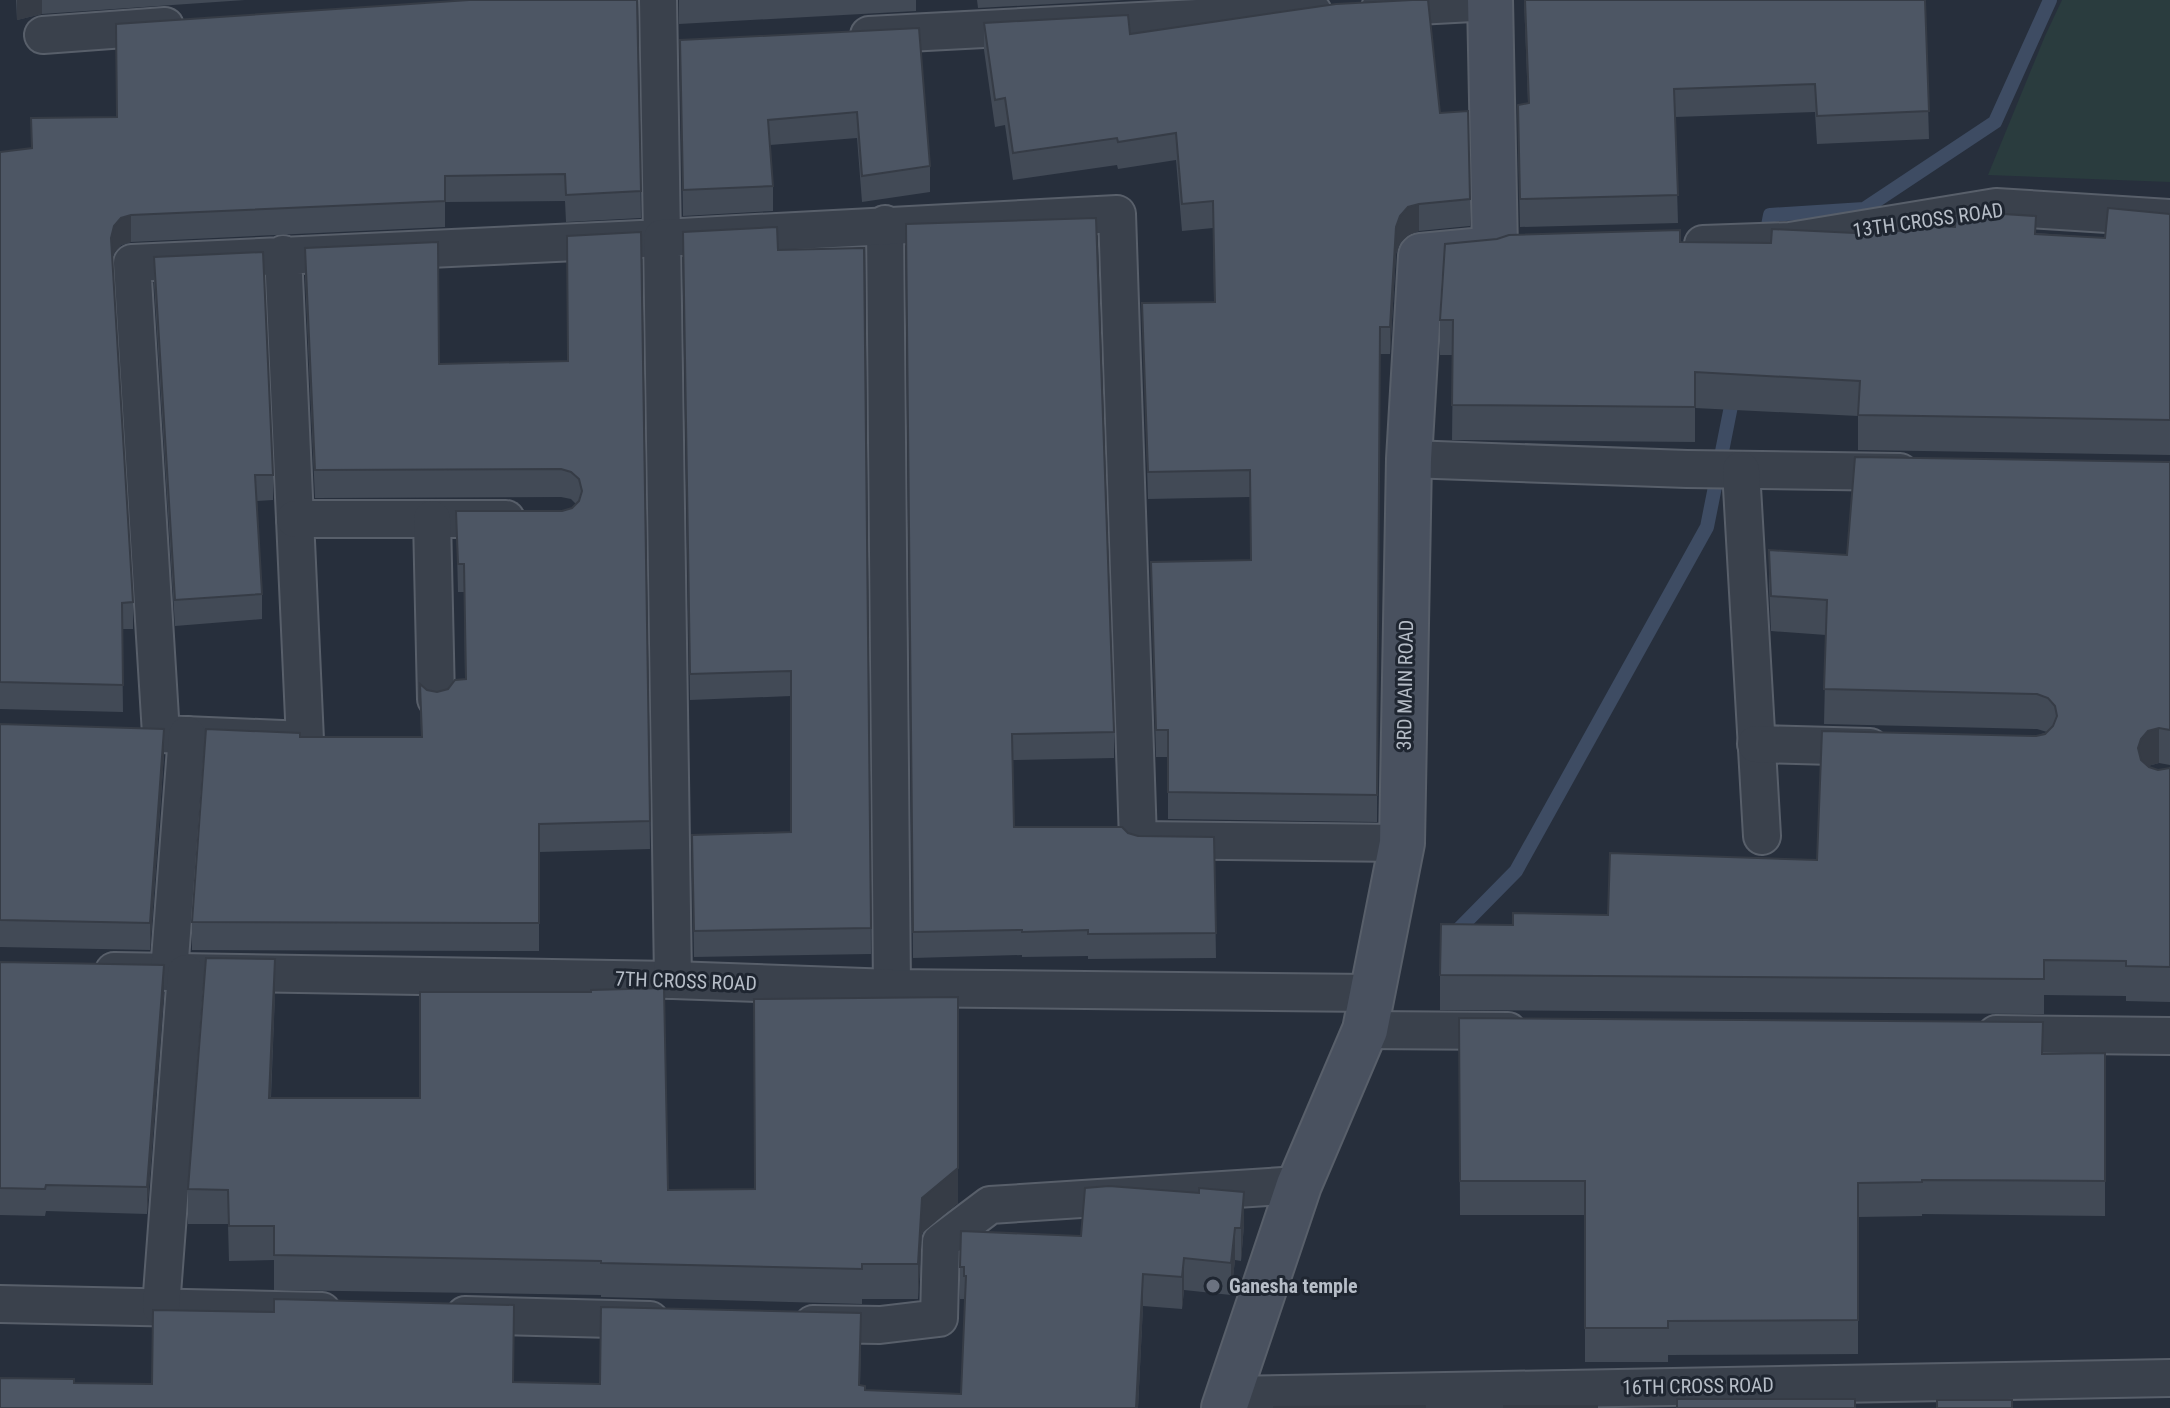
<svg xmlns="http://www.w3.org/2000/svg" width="2170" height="1408" font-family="'Roboto Condensed',sans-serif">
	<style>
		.green { fill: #2a3c3e }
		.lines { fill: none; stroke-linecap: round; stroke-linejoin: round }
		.stream { stroke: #3e4c63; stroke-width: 14 }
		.street-casing { stroke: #585f6a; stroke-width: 40 }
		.secondary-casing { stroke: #585f6a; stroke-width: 48 }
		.street { stroke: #3a414c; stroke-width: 36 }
		.secondary { stroke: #49515f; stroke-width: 44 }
		.wall { fill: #424a56 }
		.shaded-wall { fill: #363c46 }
		.building { fill: #4d5664; stroke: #363c46; stroke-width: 2 }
		.worship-dot { fill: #6b7280; stroke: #1f2631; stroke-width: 3 }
		.labels { text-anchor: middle; stroke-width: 6; stroke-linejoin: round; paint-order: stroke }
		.street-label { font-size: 20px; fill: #b6bdc7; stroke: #1f2631 }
		.poi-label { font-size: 20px; font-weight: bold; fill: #b6bdc7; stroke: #1f2631; text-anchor: start }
	</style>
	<rect width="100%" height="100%" fill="#272f3c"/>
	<!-- green -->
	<polygon class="green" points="2062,0 2170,0 2170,182 1988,175 2045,36"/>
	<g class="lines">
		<!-- stream -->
		<g class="stream">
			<polyline points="1765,241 1770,215 1864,209 1995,122 2050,0"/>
			<polyline points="1452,936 1516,871 1707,527 1734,391"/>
		</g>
		<defs>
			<g id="street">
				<polyline points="1380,8 1491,2"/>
				<polyline points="43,35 165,26"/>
				<polyline points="869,35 1313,12"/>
				<polyline points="885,224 892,988"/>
				<polyline points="1703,244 1790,241 1996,207 2170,218"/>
				<polyline points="283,254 305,740 161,734 132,263 662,238 658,0"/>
				<polyline points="1409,459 1687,469 1900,472"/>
				<polyline points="1741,470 1762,836"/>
				<polyline points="295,519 506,519"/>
				<polyline points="432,519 436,699"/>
				<polyline points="1756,744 1870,747"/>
				<polyline points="114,971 673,980 892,988 1372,993"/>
				<polyline points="169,972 187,735"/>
				<polyline points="673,980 662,238 1117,214 1138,840 1402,843"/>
				<polyline points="1365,1030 1508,1031"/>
				<polyline points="1996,1034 2170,1036"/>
				<polyline points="0,1304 322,1311"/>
				<polyline points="161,1307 186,973"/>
				<polyline points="465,1315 650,1320"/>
				<polyline points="813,1324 880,1325 939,1318 941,1242 990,1205 1299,1185"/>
				<polyline points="1226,1395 2170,1378"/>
			</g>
			<polyline id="secondary" points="1224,1408 1299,1185 1365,1030 1402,843 1409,459 1421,256 1495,249 1490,0"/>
		</defs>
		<!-- street casing -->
		<use href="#street" class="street-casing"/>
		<!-- secondary casing -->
		<use href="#secondary" class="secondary-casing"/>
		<!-- street -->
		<use href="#street" class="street"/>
		<!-- secondary -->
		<use href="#secondary" class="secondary"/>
	</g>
	<!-- wall -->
	<g class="wall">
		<polygon points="16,0 245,0 42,14 17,20"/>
		<polygon points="637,0 641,218 566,222 565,201 445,202 445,227 131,242 121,245 114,253 112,259 133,602 133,629 122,629 123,712 0,709 0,152 31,148 117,117"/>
		<polygon points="679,0 916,0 916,11 679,24"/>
		<polygon points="977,0 1125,0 978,8"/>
		<polygon points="1524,0 1925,0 1929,139 1817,144 1815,112 1675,117 1678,223 1520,227 1518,134 1528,103"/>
		<polygon points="984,23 1130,34 1440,113 1470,199 1470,226 1419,231 1408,235 1400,243 1396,254 1390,354 1380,354 1377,822 1168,819 1168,757 1156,757 1151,562 1250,560 1250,497 1148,499 1142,303 1214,302 1213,228 1182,231 1176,160 1118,169 1117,165 1013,180 1005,125 995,127 984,50"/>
		<polygon points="919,28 930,166 930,192 862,202 857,138 770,145 773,186 773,211 683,216 680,40"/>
		<polygon points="2170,214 2170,455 1858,450 1858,416 1695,408 1695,442 1452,440 1453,355 1440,355 1440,320 1680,242 1771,243 1854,233 1955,227 2105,238"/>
		<polygon points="906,224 1114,732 1114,758 1012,760 1014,827 1128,833 1138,836 1214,837 1216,958 1088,959 1088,956 1022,957 1022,955 913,958"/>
		<polygon points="641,232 650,849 539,852 539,951 192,950 192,922 300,737 421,737 420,684 427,690 437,692 448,689 465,680 464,592 458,592 456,511 562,511 572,508 576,504 571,499 561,497 315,498 305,276 305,248 439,364 568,361"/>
		<polygon points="683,232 778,250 864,248 871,954 694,957 692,835 791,832 791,696 690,700"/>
		<polygon points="154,257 273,475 273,500 257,501 262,594 262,619 175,626 154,283"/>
		<polygon points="2170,462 2170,765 2159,763 2148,766 2158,770 2170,768 2170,1002 2126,1001 2126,996 2044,995 2044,1014 1440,1010 1440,975 1513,925 1608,915 1817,860 2036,736 2047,732 2037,729 1824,724 1826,635 1771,631 1769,585 1769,550 1847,555"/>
		<polygon points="0,724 164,755 150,950 0,947"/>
		<polygon points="0,962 164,992 147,1214 46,1211 45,1216 0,1215"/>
		<polygon points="275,994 271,1098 668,1190 958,1203 922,1233 918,1299 862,1299 862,1304 601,1297 601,1295 274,1290 274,1260 229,1261 228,1224 188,1224 188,1189"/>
		<polygon points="1459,1018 2043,1054 2105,1053 2105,1216 1922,1214 1922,1216 1858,1217 1858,1354 1668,1355 1668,1362 1585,1362 1585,1215 1460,1215"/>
		<polygon points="1244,1225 1241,1261 1235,1260 1231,1295 1184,1290 1182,1309 1143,1306 1138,1408 0,1408 74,1383 152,1384 514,1337 513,1382 600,1384 861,1346 860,1385 865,1390 961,1394 965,1308 964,1308 964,1299 960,1299 960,1267 1081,1236"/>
	</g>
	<!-- shaded-wall -->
	<g class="shaded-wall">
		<polygon points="17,0 42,0 42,14 17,20"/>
		<polygon points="1419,204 1419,231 1408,235 1400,243 1396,254 1390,354 1390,327 1396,227 1400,216 1408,207"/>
		<polygon points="131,215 131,242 121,245 114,253 111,264 111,238 114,226 121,218"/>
		<polygon points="2159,728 2159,763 2148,766 2141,774 2138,748 2141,739 2148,731"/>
		<polygon points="164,729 164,755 150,950 150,923"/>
		<polygon points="275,959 275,994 269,1132 269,1098"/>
		<polygon points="164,965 164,992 147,1214 147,1187"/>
		<polygon points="958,1168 958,1203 922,1233 918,1299 918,1264 922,1198"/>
		<polygon points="1244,1192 1244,1225 1241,1261 1241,1228"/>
		<polygon points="1235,1228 1235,1260 1231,1295 1231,1263"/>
		<polygon points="1184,1258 1184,1290 1182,1309 1182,1277"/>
		<polygon points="1143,1274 1143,1306 1138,1408 1136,1408"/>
	</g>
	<!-- building -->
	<g class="building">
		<polygon points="469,0 637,0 641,191 566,195 565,174 445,176 445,201 131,215 121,218 114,226 111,238 133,602 122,603 123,685 0,682 0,152 32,148 31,118 117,117 116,24"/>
		<polygon points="1412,0 1428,0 1440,113 1468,111 1470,199 1419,204 1408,207 1400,216 1396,227 1390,327 1380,327 1377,795 1168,792 1168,730 1156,730 1151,562 1251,560 1250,470 1148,472 1142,303 1215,302 1213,201 1182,204 1176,133 1118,142 1117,138 1013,153 1005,98 995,100 984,23 1128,15 1130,34 1336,4"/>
		<polygon points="1525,0 1925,0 1929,111 1817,116 1815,84 1674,89 1678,195 1520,199 1518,105 1529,103"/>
		<polygon points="919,28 930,166 862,176 857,112 768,120 773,186 683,190 680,40"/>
		<polygon points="2108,208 2170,214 2170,420 1858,415 1860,381 1695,372 1695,407 1452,405 1453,320 1440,320 1445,244 1497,239 1509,235 1680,230 1680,242 1771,243 1772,229 1854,233 1854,229 1902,231 1902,224 1955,227 1956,211 2036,216 2035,234 2105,238"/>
		<polygon points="1096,218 1114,732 1012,734 1014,827 1122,827 1128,833 1138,836 1214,837 1216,933 1088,934 1088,930 1022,932 1022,930 913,932 906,224"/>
		<polygon points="777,227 778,250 864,248 871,928 694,931 692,835 791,832 791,671 690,674 683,232"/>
		<polygon points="641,232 650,821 539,824 539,923 192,922 206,729 300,733 300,737 422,737 420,684 427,690 437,692 448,689 455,680 466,679 464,564 458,564 456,511 562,511 572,508 579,501 582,491 579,479 571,472 561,469 315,470 305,248 438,242 439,364 568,361 567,236"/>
		<polygon points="263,252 273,475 255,475 262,594 175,600 154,257"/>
		<polygon points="1855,457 2170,462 2170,730 2159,728 2148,731 2141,739 2138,748 2141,760 2149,767 2158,770 2170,768 2170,967 2126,966 2126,961 2044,960 2044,979 1440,975 1441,924 1513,925 1513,913 1608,915 1610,853 1817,860 1822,731 2036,736 2045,734 2053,726 2057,716 2055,706 2048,698 2037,694 1824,689 1827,600 1771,596 1769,550 1847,555"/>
		<polygon points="0,724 164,729 150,923 0,920"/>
		<polygon points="206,958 275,959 269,1098 420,1098 420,992 591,992 591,990 664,988 668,1190 755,1189 754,999 958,997 958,1168 922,1198 918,1264 862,1264 862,1269 601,1263 601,1261 274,1255 274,1226 229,1226 228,1190 188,1189"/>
		<polygon points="0,962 164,965 147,1187 46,1185 45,1189 0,1188"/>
		<polygon points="1459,1018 2043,1022 2042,1054 2105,1053 2105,1181 1922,1180 1922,1182 1858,1183 1858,1320 1668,1321 1668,1328 1585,1328 1585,1181 1460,1181"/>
		<polygon points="1109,1186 1199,1193 1199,1188 1244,1192 1241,1228 1235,1228 1231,1263 1184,1258 1182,1277 1143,1274 1136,1408 0,1408 0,1378 74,1379 74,1383 152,1384 153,1310 274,1312 274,1299 514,1305 513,1382 600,1384 601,1307 861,1313 859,1385 865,1386 865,1390 961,1394 966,1276 964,1276 964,1267 960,1267 961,1231 1081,1236 1085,1188"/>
		<rect x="1677" y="1399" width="178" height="9"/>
		<rect x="1937" y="1400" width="75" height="8"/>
		<polygon points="1425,1406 1425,1408 1274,1408 1274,1407"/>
		<rect x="1504" y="1406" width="93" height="2"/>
	</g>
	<!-- markers -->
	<circle class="worship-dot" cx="1213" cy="1286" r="8"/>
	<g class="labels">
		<!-- street labels -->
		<g class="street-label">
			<text transform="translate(1928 220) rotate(-8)" y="7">13TH CROSS ROAD</text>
			<text transform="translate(1405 685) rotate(-89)" y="7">3RD MAIN ROAD</text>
			<text transform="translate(686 981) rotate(2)" y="7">7TH CROSS ROAD</text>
			<text transform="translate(1698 1386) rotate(-1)" y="7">16TH CROSS ROAD</text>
		</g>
		<!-- poi labels -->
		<g class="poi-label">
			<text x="1229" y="1293">Ganesha temple</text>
		</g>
	</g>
</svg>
